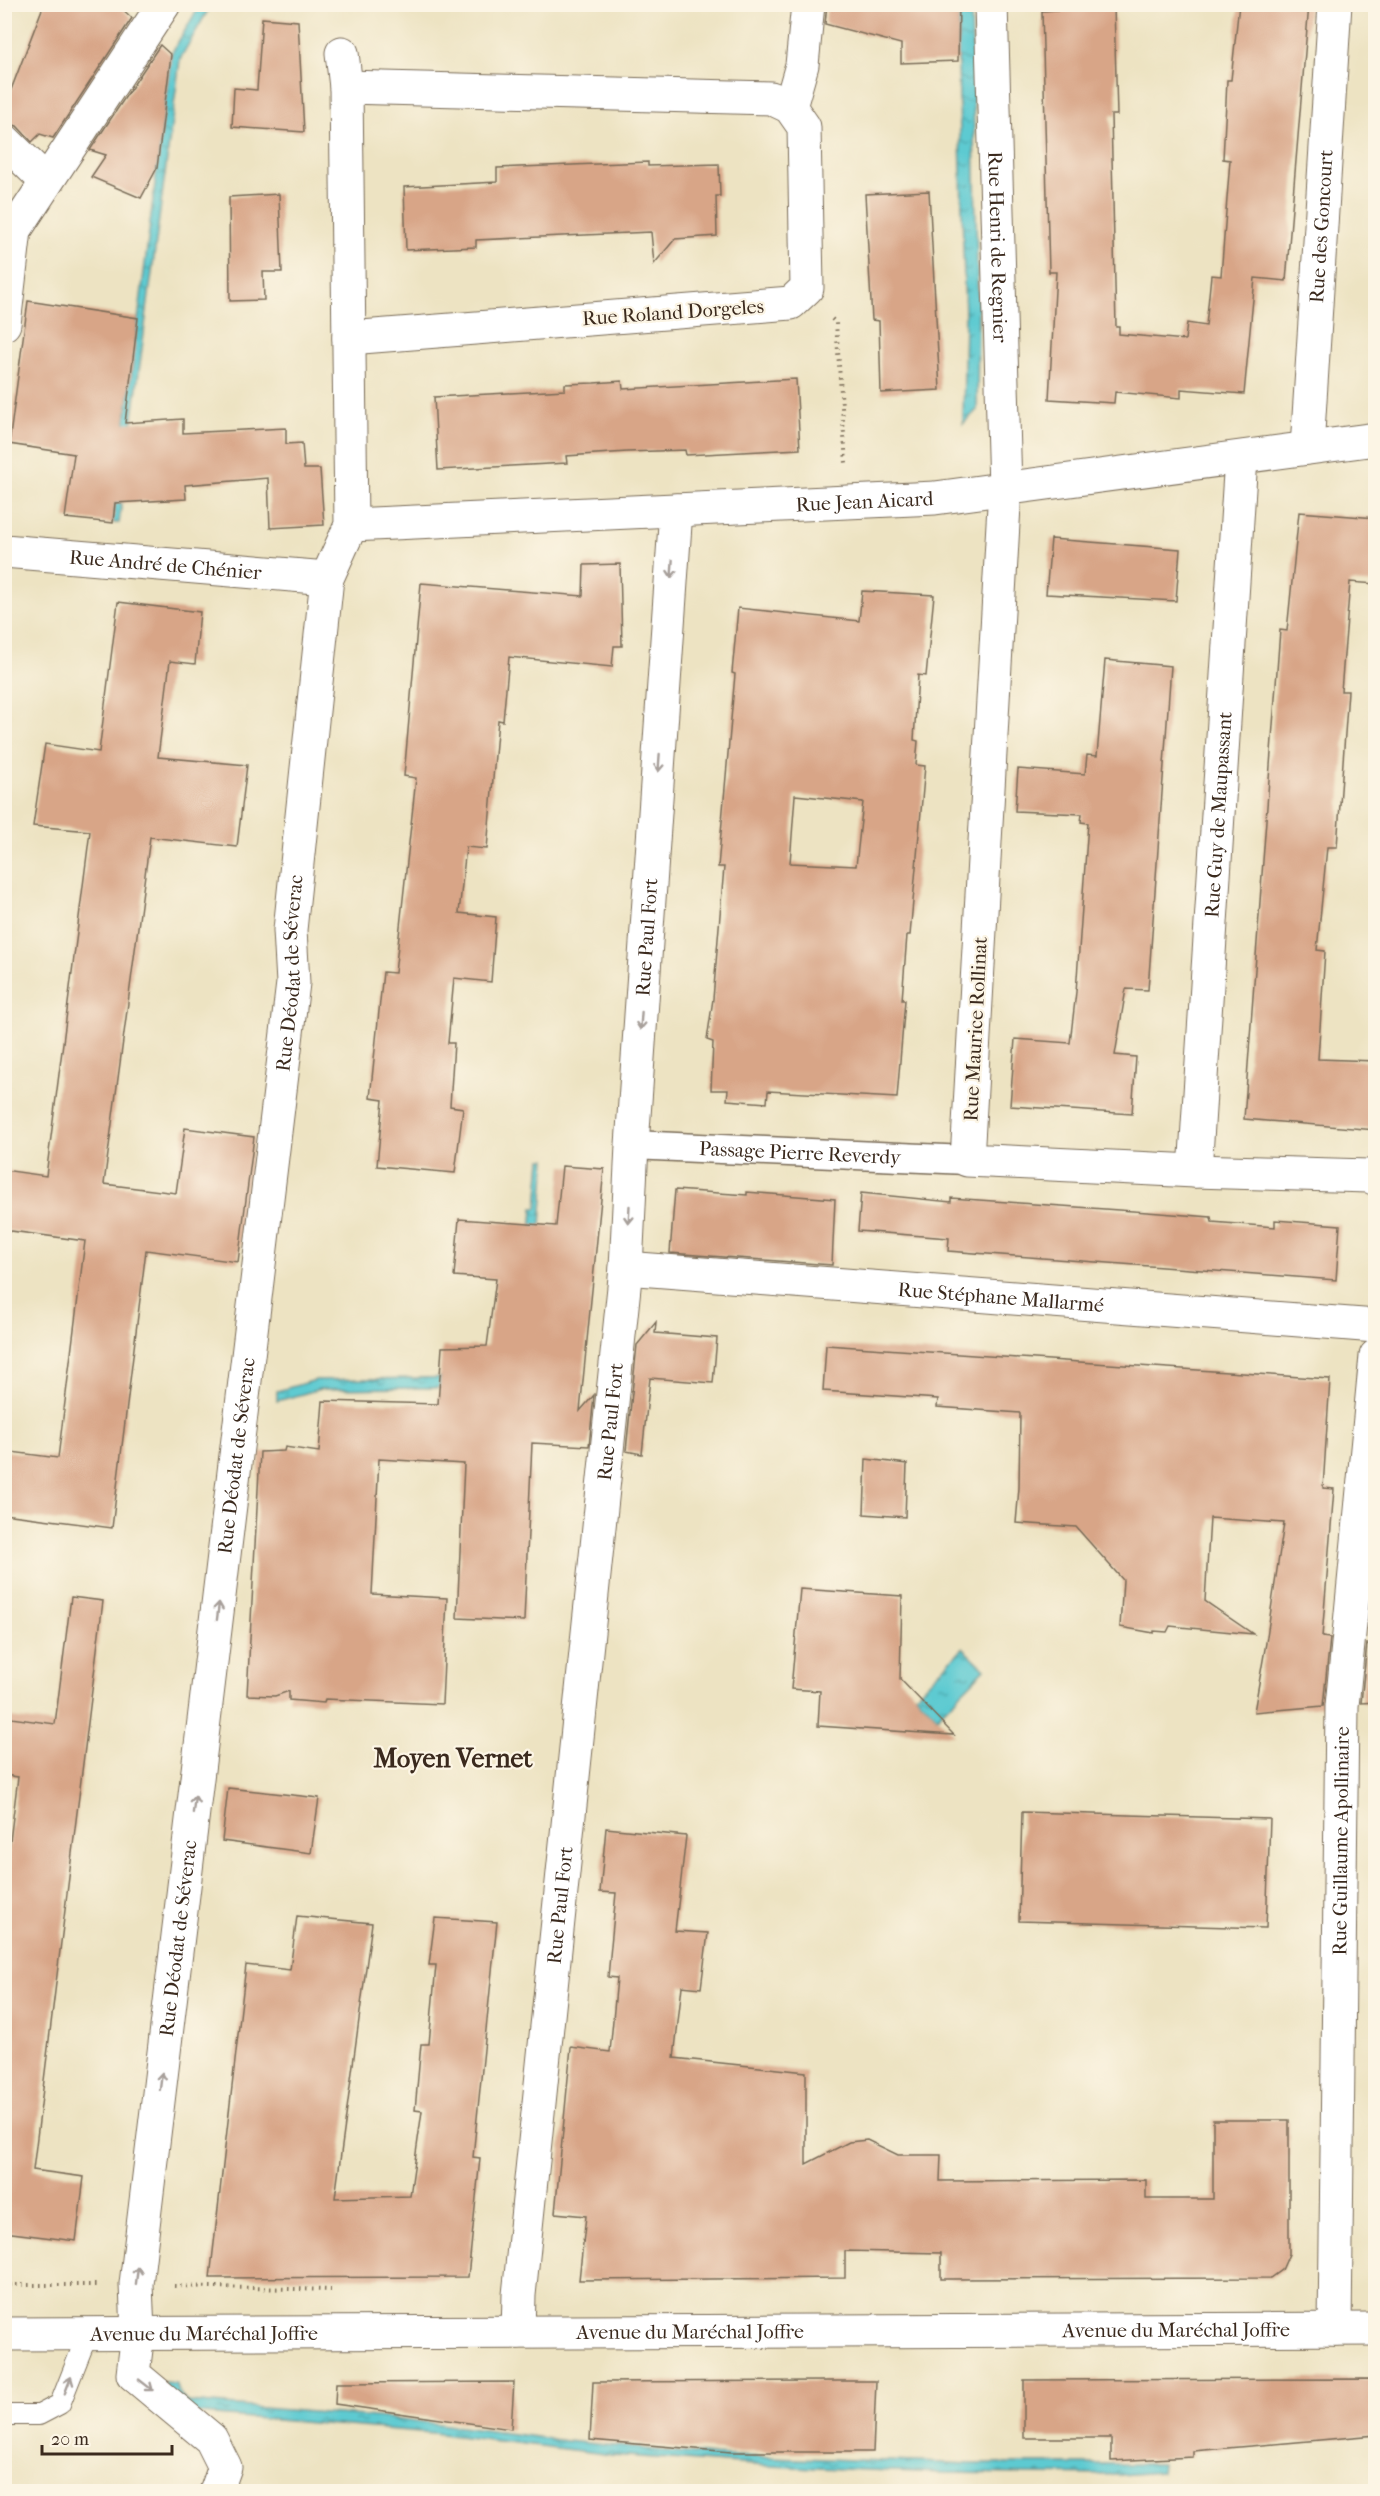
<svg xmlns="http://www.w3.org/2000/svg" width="1380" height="2496" font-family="'IM FELL French Canon',serif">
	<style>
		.water { fill: url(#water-ripples); stroke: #4c7a78; stroke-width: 1.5 }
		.building { fill: #d8a587; fill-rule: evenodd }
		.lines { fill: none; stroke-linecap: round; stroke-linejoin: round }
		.service-casing { stroke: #796b57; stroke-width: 22 }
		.pedestrian-casing { stroke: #796b57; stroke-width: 31 }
		.minor-casing { stroke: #796b57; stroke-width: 35 }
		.secondary-casing { stroke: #796b57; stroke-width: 35 }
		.path { stroke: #796b57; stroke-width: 4; stroke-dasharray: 1.5 4.5; stroke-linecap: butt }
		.service { stroke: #fff; stroke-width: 20 }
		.pedestrian { stroke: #fff; stroke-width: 28 }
		.minor { stroke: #fff; stroke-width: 33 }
		.secondary { stroke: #fff; stroke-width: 33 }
		.oneway { stroke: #a79f9a }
		.labels { text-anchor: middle; stroke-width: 4.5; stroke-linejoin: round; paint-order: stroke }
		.street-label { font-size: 20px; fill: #3b2a1e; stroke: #fcf5e5 }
		.district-label { font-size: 26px; font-weight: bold; fill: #3b2a1e; stroke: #fcf5e5 }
	</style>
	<defs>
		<pattern id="water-ripples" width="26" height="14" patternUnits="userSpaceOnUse" patternTransform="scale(1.5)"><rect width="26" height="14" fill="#5dcad1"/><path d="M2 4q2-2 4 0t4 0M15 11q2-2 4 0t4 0" fill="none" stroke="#4ea4a9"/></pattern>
	</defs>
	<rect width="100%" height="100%" fill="#fcf5e5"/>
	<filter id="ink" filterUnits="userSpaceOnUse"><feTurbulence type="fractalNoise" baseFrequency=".0167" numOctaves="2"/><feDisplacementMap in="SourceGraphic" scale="12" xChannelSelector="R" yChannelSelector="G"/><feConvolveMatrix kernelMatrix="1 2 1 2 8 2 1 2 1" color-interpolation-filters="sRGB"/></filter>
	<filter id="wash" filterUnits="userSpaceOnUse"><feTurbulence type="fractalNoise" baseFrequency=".008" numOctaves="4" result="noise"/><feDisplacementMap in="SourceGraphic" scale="24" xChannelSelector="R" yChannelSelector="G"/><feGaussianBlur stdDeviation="1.35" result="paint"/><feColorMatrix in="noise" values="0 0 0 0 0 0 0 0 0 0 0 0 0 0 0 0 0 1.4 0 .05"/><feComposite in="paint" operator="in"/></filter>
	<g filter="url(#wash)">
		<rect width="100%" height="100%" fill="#ede3c2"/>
		<!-- water -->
		<g class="water">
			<polygon points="200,5 211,5 180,59 119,523 113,523 171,54"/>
			<polygon points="959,5 971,5 978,306 977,410 963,424 965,317 958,61"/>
			<polygon points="541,1159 546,1159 530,1368 536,1370 535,1378 542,1387 532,1387 527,1377 512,1387 320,1389 277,1401 277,1391 316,1380 521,1376 533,1208 537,1208"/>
			<polygon points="963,1648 985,1669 937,1717 916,1695"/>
			<polygon points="165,2383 176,2384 177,2390 187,2402 401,2419 566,2441 706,2455 974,2464 1162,2464 1161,2472 1119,2475 943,2473 768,2466 613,2455 433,2433 167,2411"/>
		</g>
		<g id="blocks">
			<!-- building -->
			<g class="building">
				<polygon points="44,4 117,4 132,18 53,138 40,134 32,142 17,126 4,122 4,108"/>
				<polygon points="827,4 959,4 958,61 901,63 901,44 825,24"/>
				<polygon points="1239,4 1309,4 1286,281 1255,278 1244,394 1181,389 1181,398 1115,392 1114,403 1049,399 1056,272 1049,272 1042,11 1114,6 1117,115 1111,115 1116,327 1119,327 1119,334 1185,340 1187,323 1206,326 1211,275 1221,276 1230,160 1223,159 1226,102 1227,80 1231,80"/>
				<polygon points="262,18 298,21 304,132 232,127 234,88 257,90"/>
				<polygon points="160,45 171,55 157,168 141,198 91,177 106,155 90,150"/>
				<polygon points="648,162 648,166 719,164 720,196 716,196 717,236 675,239 654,264 651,232 476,240 476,247 406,250 404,187 497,182 497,168"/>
				<polygon points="929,191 940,390 881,393 879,321 872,320 865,194"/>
				<polygon points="279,194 282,272 263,272 264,300 230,301 229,197"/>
				<polygon points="28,301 138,318 125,423 183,419 183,433 286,428 286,444 302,443 304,469 320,469 324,525 270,528 268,478 185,485 186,499 115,503 113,523 65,518 74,454 9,444"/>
				<polygon points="796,379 800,449 686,455 685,450 627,452 566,456 567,463 438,470 434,397 565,390 565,384 594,383 622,381 623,389"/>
				<polygon points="1299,512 1376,518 1376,584 1350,582 1341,691 1348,691 1337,847 1327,847 1317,950 1325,951 1318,1059 1376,1061 1376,1130 1244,1119 1280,630 1287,631"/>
				<polygon points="1051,539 1180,549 1176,601 1046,594"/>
				<polygon points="620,564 622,646 614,646 612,667 509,657 503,721 498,720 487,849 466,847 459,913 496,917 491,982 454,978 448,1043 454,1043 450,1106 463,1108 455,1173 377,1166 383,1100 370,1098 383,972 395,973 416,778 404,776 421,583 583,596 584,565"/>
				<path d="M862,591L934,595L926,676L918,675L914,740L918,741L916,765L925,766L910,935H907L902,1000H905L897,1098L768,1091L767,1103L727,1100L728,1090H711L713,1042L707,1040L713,999L724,867H718L735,674L732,673L738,608L859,621ZM795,795L863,802L856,866L790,863Z"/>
				<polygon points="118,602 200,612 195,664 170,661 158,757 247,765 237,847 150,837 104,1184 176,1193 185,1128 254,1137 238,1262 146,1250 112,1528 4,1514 4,1451 58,1458 85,1241 4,1230 4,1170 46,1176 90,831 33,826 45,744 99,752"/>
				<polygon points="1105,660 1171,666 1148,990 1126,989 1115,1055 1136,1057 1132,1114 1010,1106 1015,1039 1070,1043 1076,992 1088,823 1081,822 1082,814 1015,811 1018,769 1085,774 1087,755 1097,756"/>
				<polygon points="562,1166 604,1169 580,1411 594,1395 589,1446 532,1443 524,1621 457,1618 464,1464 379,1459 372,1594 447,1598 442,1704 325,1699 324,1703 289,1700 289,1691 275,1696 247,1695 260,1452 284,1451 285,1447 319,1452 323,1401 438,1404 442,1347 487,1346 496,1279 454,1276 459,1219 556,1226"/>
				<polygon points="675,1190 747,1195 747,1192 835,1199 832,1265 670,1253"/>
				<polygon points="861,1193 951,1202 951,1198 1147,1212 1211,1217 1212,1222 1275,1227 1275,1220 1340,1225 1336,1280 948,1251 949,1238 858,1231"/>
				<polygon points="656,1322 655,1333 717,1338 713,1383 650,1378 642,1454 626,1451 637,1345"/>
				<polygon points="826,1345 1330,1379 1323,1488 1334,1489 1322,1637 1330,1638 1323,1706 1254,1712 1266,1643 1284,1523 1210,1518 1205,1601 1253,1634 1170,1626 1167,1632 1154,1631 1154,1633 1120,1627 1123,1580 1076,1527 1016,1523 1019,1488 1020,1413 937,1407 938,1399 823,1391"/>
				<polygon points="866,1459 907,1464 905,1517 864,1514"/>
				<polygon points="800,1589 902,1596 900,1679 954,1735 818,1726 820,1691 791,1689"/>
				<polygon points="71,1597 103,1601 33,2170 84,2177 76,2241 4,2232 4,1889 18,1777 4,1775 4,1717 55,1724"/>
				<polygon points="1367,1644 1376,1646 1376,1702 1361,1703"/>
				<polygon points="228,1788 319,1798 311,1853 222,1841"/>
				<polygon points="1022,1812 1270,1819 1266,1928 1019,1921"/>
				<polygon points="606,1828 686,1836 675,1931 708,1933 701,1988 682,1986 674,2058 806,2072 806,2164 849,2142 867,2140 898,2155 941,2155 940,2181 1146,2180 1146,2199 1213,2199 1213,2120 1289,2120 1289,2254 1282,2270 1271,2278 941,2279 941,2253 845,2251 845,2278 579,2280 586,2216 555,2213 571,2047 610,2052 617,1978 608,1977 616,1893 600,1892"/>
				<polygon points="297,1916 372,1923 335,2198 410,2196 422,2111 415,2110 421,2044 429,2044 436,1965 429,1965 435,1918 497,1922 473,2157 480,2158 468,2277 210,2278 246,1965 290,1970"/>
				<polygon points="1376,2379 1376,2435 1193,2451 1193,2457 1111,2461 1111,2438 1024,2438 1024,2380"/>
				<polygon points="838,2381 876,2381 873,2452 731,2452 590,2440 593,2382"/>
				<polygon points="514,2382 511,2429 335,2404 336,2383"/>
			</g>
		</g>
	</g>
	<g filter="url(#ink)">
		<use href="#blocks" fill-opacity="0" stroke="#796b57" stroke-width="1.5"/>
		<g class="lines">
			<defs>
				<polyline id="service" points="4,2415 39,2415 60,2404 88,2333"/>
				<g id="pedestrian">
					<path id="s1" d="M632,1145L967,1160"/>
				</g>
				<g id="minor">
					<path id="s2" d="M991,4L1005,488L967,1160L1195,1171L1369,1176L1376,1179"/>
					<polyline points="346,87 771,98 790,107 804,127 807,288 791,303 349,338"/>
					<polyline points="790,107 802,65 808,4"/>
					<polyline points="4,140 46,181"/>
					<polyline points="4,234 15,230 164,4"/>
					<polyline points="4,324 15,230"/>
					<path id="s3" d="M1307,448L1335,4"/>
					<path id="s4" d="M351,525L935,498L1376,439"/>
					<path id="s5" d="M4,551L327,578"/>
					<path id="s6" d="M1195,1171L1241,458"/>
					<path id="s7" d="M626,1268L1376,1326"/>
					<path id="s8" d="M1335,2329L1342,1706L1376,1356"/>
					<path id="s9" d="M518,2332L519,2295L626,1268L632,1145L676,510"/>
					<path id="s10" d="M216,2492L225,2467L211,2439L133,2374L138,2333L136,2284L293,983L290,930L327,578L351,525L346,87L342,53"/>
				</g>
				<g id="secondary">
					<path id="s11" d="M4,2334L1376,2329"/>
				</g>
			</defs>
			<!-- service casing -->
			<use href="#service" class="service-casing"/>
			<!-- pedestrian casing -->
			<use href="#pedestrian" class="pedestrian-casing"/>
			<!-- minor casing -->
			<use href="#minor" class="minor-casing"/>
			<!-- secondary casing -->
			<use href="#secondary" class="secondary-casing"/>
			<!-- path -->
			<g class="path">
				<polyline points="832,319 836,323 846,463"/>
				<polyline points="4,2285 97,2285"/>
				<polyline points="174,2286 331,2290"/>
			</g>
			<!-- service -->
			<use href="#service" class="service"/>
			<!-- pedestrian -->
			<use href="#pedestrian" class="pedestrian"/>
			<!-- minor -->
			<use href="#minor" class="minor"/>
			<!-- secondary -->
			<use href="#secondary" class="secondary"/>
		</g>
		<!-- one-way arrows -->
		<defs><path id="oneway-shaft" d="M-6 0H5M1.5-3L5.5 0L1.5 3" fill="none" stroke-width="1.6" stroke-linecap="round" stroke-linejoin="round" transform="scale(1.5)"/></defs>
		<g class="oneway">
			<use href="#oneway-shaft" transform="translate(672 569) rotate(94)"/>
			<use href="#oneway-shaft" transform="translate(659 763) rotate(94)"/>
			<use href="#oneway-shaft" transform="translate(641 1021) rotate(94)"/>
			<use href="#oneway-shaft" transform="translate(629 1215) rotate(93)"/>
			<use href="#oneway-shaft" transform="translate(218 1611) rotate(-83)"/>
			<use href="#oneway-shaft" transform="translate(194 1804) rotate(-83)"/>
			<use href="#oneway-shaft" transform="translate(161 2081) rotate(-83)"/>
			<use href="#oneway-shaft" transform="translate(137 2275) rotate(-83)"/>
			<use href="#oneway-shaft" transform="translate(68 2385) rotate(-69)"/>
			<use href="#oneway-shaft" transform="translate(146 2385) rotate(38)"/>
		</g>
	</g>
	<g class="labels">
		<!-- street labels -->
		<g class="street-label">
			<text dy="7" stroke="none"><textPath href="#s3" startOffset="222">Rue des Goncourt</textPath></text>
			<text dy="7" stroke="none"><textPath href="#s2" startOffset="243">Rue Henri de Regnier</textPath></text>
			<text transform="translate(673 312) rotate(-4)" y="7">Rue Roland Dorgeles</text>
			<text dy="7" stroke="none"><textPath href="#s4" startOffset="514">Rue Jean Aicard</textPath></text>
			<text dy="7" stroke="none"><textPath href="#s5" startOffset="162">Rue André de Chénier</textPath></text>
			<text dy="7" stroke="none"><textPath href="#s6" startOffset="357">Rue Guy de Maupassant</textPath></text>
			<text dy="7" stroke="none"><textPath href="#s9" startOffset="1401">Rue Paul Fort</textPath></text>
			<text dy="7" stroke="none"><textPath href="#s10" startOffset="1570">Rue Déodat de Séverac</textPath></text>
			<text transform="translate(975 1029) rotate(-87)" y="7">Rue Maurice Rollinat</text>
			<text dy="7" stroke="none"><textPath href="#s1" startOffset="168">Passage Pierre Reverdy</textPath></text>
			<text dy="7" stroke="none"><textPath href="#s7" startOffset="376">Rue Stéphane Mallarmé</textPath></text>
			<text dy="7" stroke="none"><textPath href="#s9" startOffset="915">Rue Paul Fort</textPath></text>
			<text dy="7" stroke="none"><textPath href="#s10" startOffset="1084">Rue Déodat de Séverac</textPath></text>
			<text dy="7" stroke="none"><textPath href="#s8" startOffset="488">Rue Guillaume Apollinaire</textPath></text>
			<text dy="7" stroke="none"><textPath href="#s9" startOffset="429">Rue Paul Fort</textPath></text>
			<text dy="7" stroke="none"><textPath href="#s10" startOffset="598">Rue Déodat de Séverac</textPath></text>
			<text dy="7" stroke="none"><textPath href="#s11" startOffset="1172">Avenue du Maréchal Joffre</textPath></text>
			<text dy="7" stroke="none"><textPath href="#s11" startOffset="686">Avenue du Maréchal Joffre</textPath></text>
			<text dy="7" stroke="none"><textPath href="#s11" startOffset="200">Avenue du Maréchal Joffre</textPath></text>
		</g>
		<!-- district labels -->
		<g class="district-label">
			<text x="453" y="1767">Moyen Vernet</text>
		</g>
	</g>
	<!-- margin -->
	<rect width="1380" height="2496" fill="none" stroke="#fcf5e5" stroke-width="24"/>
	<!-- scale -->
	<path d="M42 2445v9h130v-9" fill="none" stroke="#3b2a1e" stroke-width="3"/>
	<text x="51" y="2445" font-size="18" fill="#3b2a1e" stroke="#fcf5e5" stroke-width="4.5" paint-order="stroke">20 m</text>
</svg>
